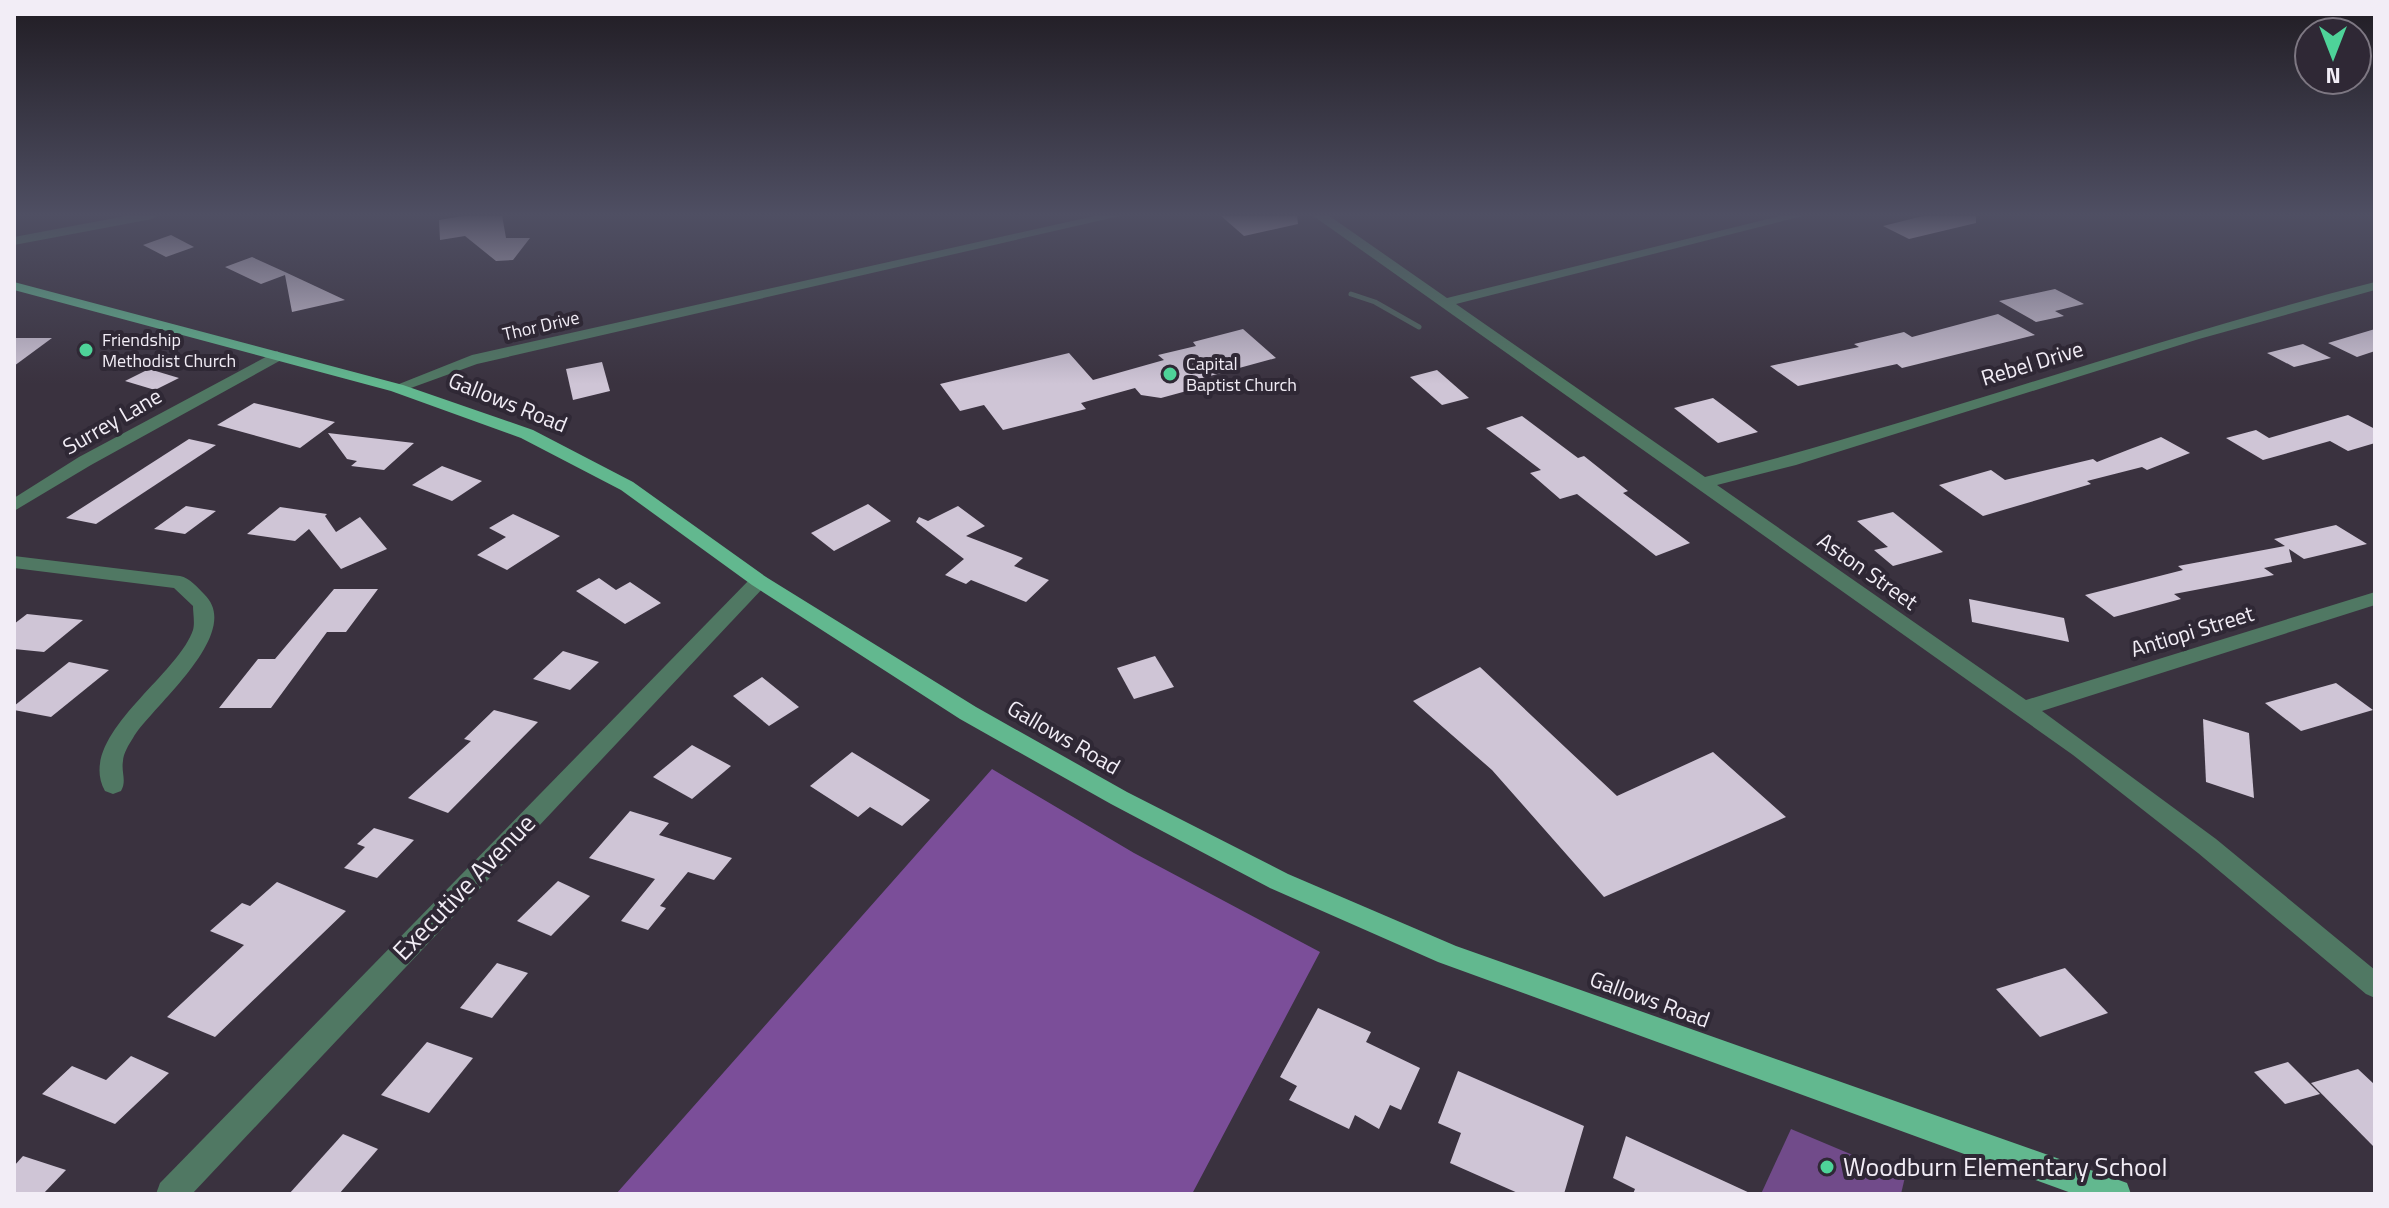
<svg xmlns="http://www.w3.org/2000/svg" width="2389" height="1208" font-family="'Titillium Web',sans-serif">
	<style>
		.green { fill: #714b8a }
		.forest { fill: #7b4e99 }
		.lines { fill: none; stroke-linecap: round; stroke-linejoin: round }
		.stream { stroke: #50675f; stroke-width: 5 }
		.building { fill: #cfc5d6 }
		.minor { fill: #507863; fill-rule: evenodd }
		.tertiary { fill: #507863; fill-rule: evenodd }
		.primary { fill: #62b88f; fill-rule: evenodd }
		.poi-dot { fill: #4ed399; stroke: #2f2835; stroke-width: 3 }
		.labels { text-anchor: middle; stroke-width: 8; stroke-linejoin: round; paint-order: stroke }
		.far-street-label { font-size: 18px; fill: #f2edf6; stroke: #2f2835 }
		.far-poi-label { font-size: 18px; fill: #f2edf6; stroke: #2f2835; text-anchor: start }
		.street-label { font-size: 22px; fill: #f2edf6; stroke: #2f2835 }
		.near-street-label { font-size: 26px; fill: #f2edf6; stroke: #2f2835 }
		.near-poi-label { font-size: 26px; fill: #f2edf6; stroke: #2f2835; text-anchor: start }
	</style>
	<rect width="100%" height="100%" fill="#3a323f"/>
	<!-- green -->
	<polygon class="green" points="1791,1129 1905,1177 1901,1194 1761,1194"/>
	<!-- forest -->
	<polygon class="forest" points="992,769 1134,853 1320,952 1192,1194 616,1194"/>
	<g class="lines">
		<!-- stream -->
		<polyline class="stream" points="1351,294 1375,302 1419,327"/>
	</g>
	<!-- building -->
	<g class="building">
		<polygon points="469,215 502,215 506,238 530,238 513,260 496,261 465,236 440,240 439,220"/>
		<polygon points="1220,215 1297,215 1298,224 1244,236"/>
		<polygon points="1927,215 1976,215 1976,223 1909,239 1883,226"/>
		<polygon points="171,235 194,247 166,257 143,245"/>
		<polygon points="252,257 285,272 345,300 292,312 285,275 261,284 225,267"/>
		<polygon points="2055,289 2084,304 2055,311 2064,316 2036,322 1999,301"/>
		<polygon points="1998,314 2035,335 1902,368 1897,364 1798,386 1770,366 1859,347 1854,344 1904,332 1912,337"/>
		<polygon points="1243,329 1276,358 1199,379 1205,386 1161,398 1141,395 1135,388 1081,403 1086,409 1003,430 984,405 960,411 940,384 1069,353 1093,380 1164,360 1158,355 1196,346 1193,342"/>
		<polygon points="2375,329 2375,351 2357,357 2328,343"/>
		<polygon points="14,338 52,338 14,366"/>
		<polygon points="2303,344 2331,358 2294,367 2267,353"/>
		<polygon points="602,362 610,391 573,400 566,369"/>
		<polygon points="149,369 179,378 155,390 125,381"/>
		<polygon points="1437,370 1469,398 1442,405 1410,377"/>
		<polygon points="1713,398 1758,432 1718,443 1674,408"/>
		<polygon points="254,403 335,422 300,448 217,425"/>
		<polygon points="2348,415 2375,429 2375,443 2348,451 2330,441 2263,460 2226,438 2256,430 2269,438"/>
		<polygon points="1522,416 1578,458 1584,456 1628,491 1623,493 1690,543 1656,556 1577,494 1560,499 1530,473 1541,470 1486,428"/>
		<polygon points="328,433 414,443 384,470 351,466 357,461 347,459"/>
		<polygon points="2161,437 2190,453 2147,470 2142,467 2087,481 2091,484 1983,516 1939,485 1991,470 2005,480 2093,459 2097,462"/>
		<polygon points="189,439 216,445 96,524 66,518"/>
		<polygon points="442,466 482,481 452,501 412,485"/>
		<polygon points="868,504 891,521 834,551 811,533"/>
		<polygon points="186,506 216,511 185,534 154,529"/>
		<polygon points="958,506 985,526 966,536 1023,558 1014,566 1049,580 1026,602 971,580 966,584 945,575 964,559 916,522 919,517 928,521"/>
		<polygon points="280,507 327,514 325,516 336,532 360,517 387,549 341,569 309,529 295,541 247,534"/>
		<polygon points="1893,512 1943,552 1893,566 1874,550 1888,547 1857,521"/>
		<polygon points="513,514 560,536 507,570 477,555 506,537 489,528"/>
		<polygon points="2336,525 2367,544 2304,559 2289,549 2292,562 2264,568 2274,575 2174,594 2181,599 2114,617 2085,595 2183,570 2178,566 2285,546 2274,539"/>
		<polygon points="599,578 616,590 630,582 661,603 625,624 576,591"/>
		<polygon points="334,589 378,589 346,632 327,632 271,708 219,708 258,659 275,659"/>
		<polygon points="1969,599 2064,618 2069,642 1972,622"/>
		<polygon points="27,614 83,620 44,652 14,649 14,624"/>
		<polygon points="563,651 599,662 570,690 533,679"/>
		<polygon points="1155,656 1174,687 1134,699 1117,668"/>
		<polygon points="69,662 109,670 51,717 14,710 14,706"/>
		<polygon points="1480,667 1617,796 1713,752 1786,817 1604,897 1492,770 1413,701"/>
		<polygon points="762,677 799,707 769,726 733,696"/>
		<polygon points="2336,683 2373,710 2301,731 2265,703"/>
		<polygon points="494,710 538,722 448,813 408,798 471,741 464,739"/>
		<polygon points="2203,719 2249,733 2254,798 2206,782"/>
		<polygon points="692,745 731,766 692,799 653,777"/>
		<polygon points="852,752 930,800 902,826 870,807 858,817 810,786"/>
		<polygon points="630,811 669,823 659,835 732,858 714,880 688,872 660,906 666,908 648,930 621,921 655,879 589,858"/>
		<polygon points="374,828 414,840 377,878 344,868 365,847 357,844"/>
		<polygon points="558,881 590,896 551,936 517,921"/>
		<polygon points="277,882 346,911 215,1037 167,1017 244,945 210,931 242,903 250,906"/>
		<polygon points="497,963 528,973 492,1018 460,1008"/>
		<polygon points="2065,968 2108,1013 2040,1037 1996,989"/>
		<polygon points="1318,1008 1371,1032 1366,1042 1420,1068 1401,1110 1390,1105 1379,1129 1355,1115 1349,1129 1289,1100 1297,1086 1280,1077"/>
		<polygon points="427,1042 473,1058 429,1113 381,1095"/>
		<polygon points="131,1056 169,1073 115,1124 42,1094 72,1066 106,1080"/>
		<polygon points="2288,1062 2320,1094 2285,1104 2254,1072"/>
		<polygon points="2358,1069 2375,1085 2375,1148 2311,1083"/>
		<polygon points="1458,1071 1584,1126 1564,1194 1520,1194 1450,1163 1461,1133 1438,1123"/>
		<polygon points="343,1134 378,1149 339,1194 289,1194"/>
		<polygon points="1626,1136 1752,1194 1633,1194 1635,1189 1613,1178"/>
		<polygon points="23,1156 66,1170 43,1194 14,1194 14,1166"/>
	</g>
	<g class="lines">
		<!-- minor -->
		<g class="minor">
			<polygon points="1099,215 1124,215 477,364 397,393 389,388 472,355"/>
			<path d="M1312,215H1328L1447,298L1784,215H1807L1456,304L1705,477C1931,420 2149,339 2375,282V290L2199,339L1796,465L1717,485L2026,700L2375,592V605L2042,711L2216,839L2375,970V998L2366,994L2198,853L2073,755Z"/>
			<polygon points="277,351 285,356 283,359 91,465 14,511 14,498 79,457"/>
			<path d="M14,556L180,576C190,578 197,587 204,594C245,633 152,706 133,738C129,744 123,754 123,761C121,772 127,781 121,791L113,794L105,791C75,737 177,677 193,630C195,623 193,613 193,606L174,588L14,568Z"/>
			<polygon points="759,575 766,577 769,581 766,585 192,1194 156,1194 160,1183 752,577"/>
		</g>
		<!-- tertiary -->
		<polygon class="tertiary" points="131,215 159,215 152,219 14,245 14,237"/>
		<!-- primary -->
		<polygon class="primary" points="14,282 403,385 533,430 633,482 766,577 976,707 1127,792 1288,874 1456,946 2116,1179 2127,1183 2131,1194 2074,1194 1438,962 1270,888 1111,804 960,719 752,585 621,490 521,438 391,391 14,290"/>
	</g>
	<!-- sky -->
	<linearGradient id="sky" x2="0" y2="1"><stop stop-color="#201c23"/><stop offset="0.56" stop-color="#4f4f63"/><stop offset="1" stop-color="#4f4f63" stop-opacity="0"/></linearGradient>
	<rect width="2389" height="384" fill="url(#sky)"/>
	<!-- markers -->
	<g class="poi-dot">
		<circle cx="86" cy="350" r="8"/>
		<circle cx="1170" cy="374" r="8"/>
		<circle cx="1827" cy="1167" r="8"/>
	</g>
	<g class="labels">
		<!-- far-street labels -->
		<g class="far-street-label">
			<text transform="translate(541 326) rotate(-13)" y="6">Thor Drive</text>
		</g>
		<!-- far-poi labels -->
		<g class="far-poi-label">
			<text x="102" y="346">Friendship<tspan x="102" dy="21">Methodist Church</tspan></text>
			<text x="1186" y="370">Capital<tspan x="1186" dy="21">Baptist Church</tspan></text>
		</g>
		<!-- street labels -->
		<g class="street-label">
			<text transform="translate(2032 363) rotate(-17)" y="8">Rebel Drive</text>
			<text transform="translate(508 402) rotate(22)" y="8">Gallows Road</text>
			<text transform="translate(112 421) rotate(-30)" y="8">Surrey Lane</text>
			<text transform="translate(1868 571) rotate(35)" y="8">Aston Street</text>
			<text transform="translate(2192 631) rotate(-17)" y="8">Antiopi Street</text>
			<text transform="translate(1064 737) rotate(30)" y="8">Gallows Road</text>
			<text transform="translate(1650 999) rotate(20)" y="8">Gallows Road</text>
		</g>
		<!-- near-street labels -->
		<g class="near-street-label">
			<text transform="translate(464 887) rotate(-46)" y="9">Executive Avenue</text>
		</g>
		<!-- near-poi labels -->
		<g class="near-poi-label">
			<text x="1843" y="1176">Woodburn Elementary School</text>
		</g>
	</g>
	<!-- border -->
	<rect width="2389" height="1208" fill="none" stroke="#f2edf6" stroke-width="32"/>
	<!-- north arrow -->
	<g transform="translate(2333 56) rotate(180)"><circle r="38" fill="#2f2835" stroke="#7d7782" stroke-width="2"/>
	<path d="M0-6L14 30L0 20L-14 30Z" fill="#4ed399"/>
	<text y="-12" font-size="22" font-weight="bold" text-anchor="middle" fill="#f2edf6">N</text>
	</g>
</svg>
